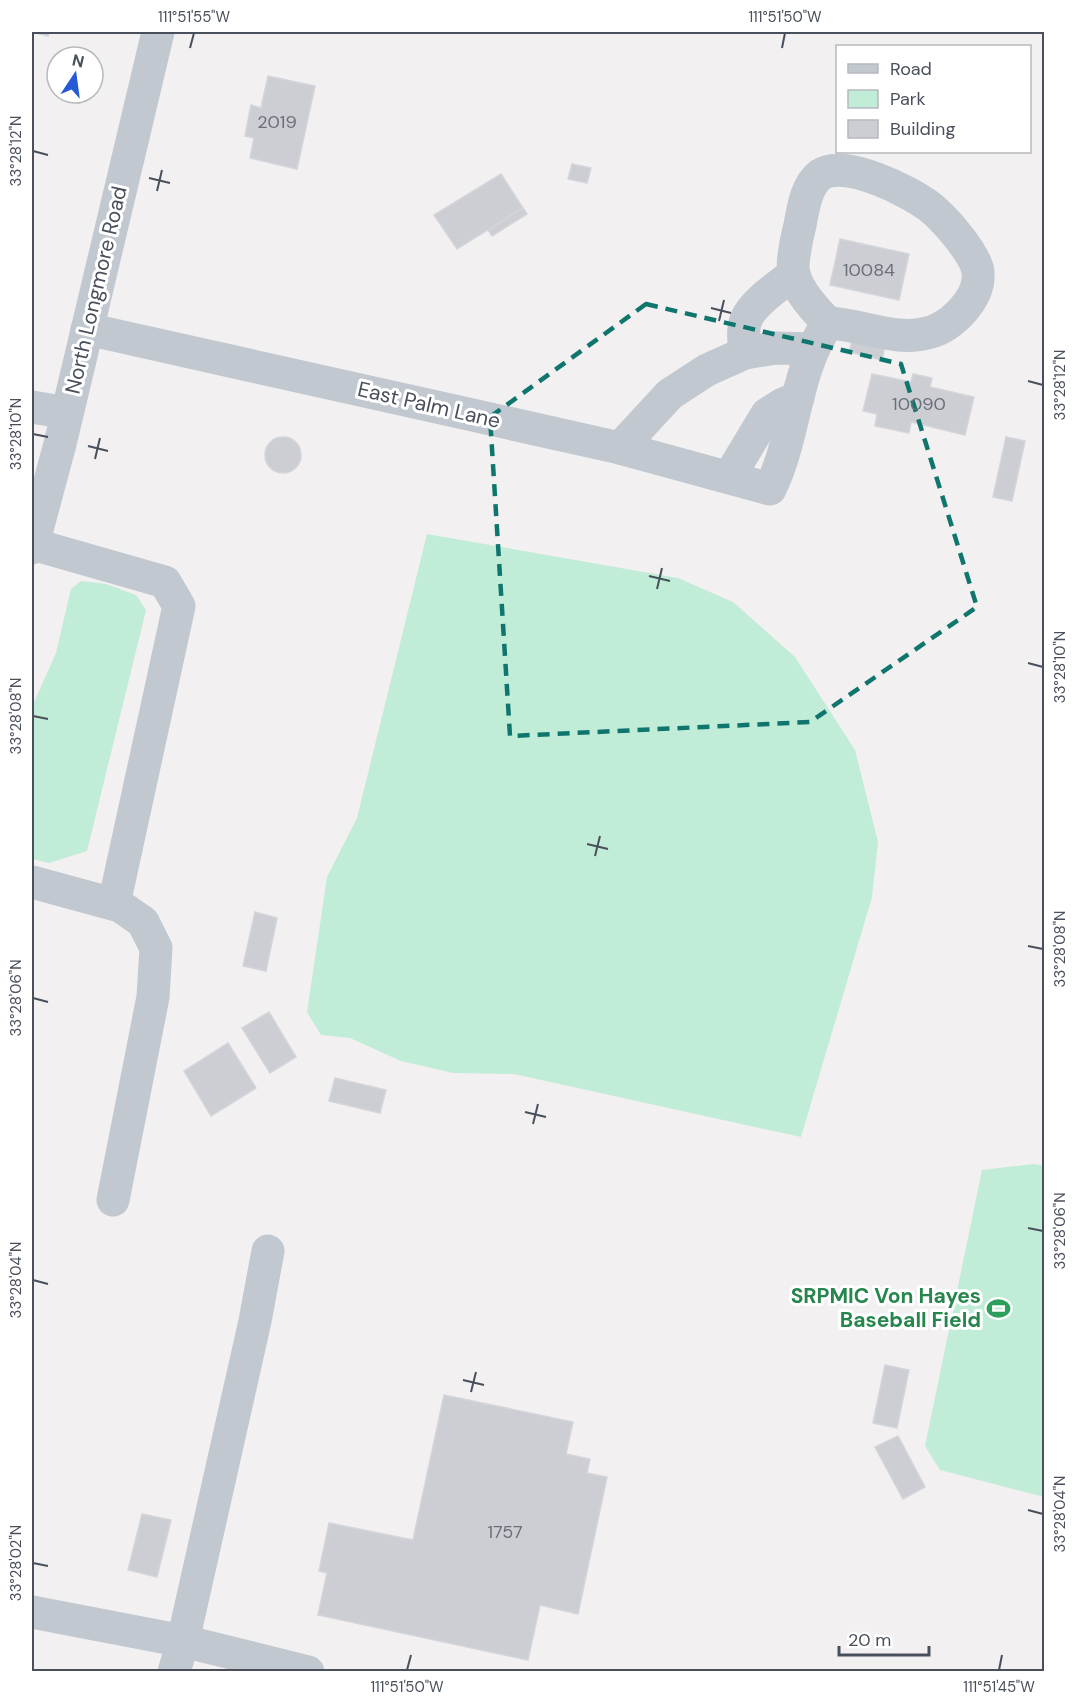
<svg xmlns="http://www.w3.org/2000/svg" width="1076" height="1703" font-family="'DM Sans',sans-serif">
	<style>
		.green { fill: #c1ecd8 }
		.building { fill: #cdced4; stroke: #d4d5db; stroke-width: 1.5 }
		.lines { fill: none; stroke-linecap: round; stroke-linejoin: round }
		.minor { stroke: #c1c8d0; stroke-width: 33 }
		.marked { fill: none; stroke: #0f766e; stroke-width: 4.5; stroke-dasharray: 12 8; stroke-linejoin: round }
		.ticks { fill: none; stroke: #49505c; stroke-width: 2 }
		.labels { text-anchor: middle; stroke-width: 6; stroke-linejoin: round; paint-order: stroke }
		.number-label { font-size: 18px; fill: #6a707a }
		.street-label { font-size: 21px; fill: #49505c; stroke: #fff }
		.leisure-label { font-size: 21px; font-weight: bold; fill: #27864d; stroke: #fff; text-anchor: end }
		.neatline { fill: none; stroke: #49505c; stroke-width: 2 }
		.ticks-label { font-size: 15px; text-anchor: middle; fill: #49505c }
	</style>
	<rect width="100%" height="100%" fill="#f2f0f0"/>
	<!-- green -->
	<g class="green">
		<polygon points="427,534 678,578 733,602 795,657 855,750 878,842 872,897 801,1137 514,1074 453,1073 401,1061 350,1038 321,1035 307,1012 327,877 357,818"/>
		<polygon points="81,581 106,584 136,595 146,610 87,851 49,863 32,859 32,707 56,653 71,589"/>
		<polygon points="1034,1164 1044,1166 1044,1497 940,1470 925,1446 982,1170"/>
	</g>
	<!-- building -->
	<g class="building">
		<polygon points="32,32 49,32 48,36"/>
		<polygon points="268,76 315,86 297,169 250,158 254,138 245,136 251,105 261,108"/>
		<polygon points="572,164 591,168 587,183 568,179"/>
		<polygon points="501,174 523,208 457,249 434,215"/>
		<polygon points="523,208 527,214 492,236 488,230"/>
		<polygon points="840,239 909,254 899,300 830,285"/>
		<polygon points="853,337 885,345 882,360 849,352"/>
		<polygon points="872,374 911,382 913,374 932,378 930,387 974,397 965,435 911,422 909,433 875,426 877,414 863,411"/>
		<circle cx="283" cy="455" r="18"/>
		<polygon points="1006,437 1025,441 1012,501 993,497"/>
		<polygon points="255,912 277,918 266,971 243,966"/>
		<polygon points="269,1012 296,1057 270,1073 242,1028"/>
		<polygon points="228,1043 256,1088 211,1116 184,1071"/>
		<polygon points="335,1078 386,1090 380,1113 329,1101"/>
		<polygon points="885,1365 909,1370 897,1428 873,1423"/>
		<polygon points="444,1395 573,1422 566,1454 590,1459 587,1473 607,1477 578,1614 540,1605 528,1660 318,1615 327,1573 319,1571 329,1523 413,1540"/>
		<polygon points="898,1436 925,1487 903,1499 875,1447"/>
		<polygon points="142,1514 171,1520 157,1577 128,1570"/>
	</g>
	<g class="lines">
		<!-- minor -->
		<g class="minor">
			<path d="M87,329L620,448L770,489C796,436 794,372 828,323C863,324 896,343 931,332C945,328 959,316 967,305C975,294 979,285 978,272C976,254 944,218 930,207C909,191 844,158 820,175C806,186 803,209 800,225C797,237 791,264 794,275C800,294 815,309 828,323"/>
			<path d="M745,353C744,343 742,330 746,320C752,303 780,285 794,274"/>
			<polyline points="32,407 67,413"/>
			<polyline points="620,448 670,394 707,370 745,353 775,348 813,349"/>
			<polyline points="729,477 767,414 783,404 798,398"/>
			<polyline points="32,544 165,582 179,606 114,904"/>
			<polyline points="32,548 60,444 158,32"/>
			<polyline points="32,882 120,906 143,922 156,948 153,997 113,1200"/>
			<polyline points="32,1612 183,1641 308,1672"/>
			<polyline points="174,1672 183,1641 255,1321 268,1251"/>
		</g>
	</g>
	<!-- marked area -->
	<path class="marked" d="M646,304L901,364L977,607L810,722L510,736L490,417Z"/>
	<!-- ticks -->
	<path class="ticks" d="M190,48L194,33M782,48L785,33M33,151L48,155M149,178L170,183M157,191L162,170M711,308L731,313M719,321L724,300M1028,381L1043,385M33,434L48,437M88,446L108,451M95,459L100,438M649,576L670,581M657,589L662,568M1028,663L1043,667M33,716L48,719M587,844L608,849M595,856L600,836M1028,946L1043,949M33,998L48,1002M525,1112L546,1117M533,1124L538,1104M1028,1228L1043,1231M33,1280L48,1284M463,1380L484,1385M471,1392L476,1372M1028,1510L1043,1514M33,1563L48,1566M407,1670L411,1655M999,1670L1002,1655"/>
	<!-- icons -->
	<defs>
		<symbol id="stadium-bare" viewBox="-9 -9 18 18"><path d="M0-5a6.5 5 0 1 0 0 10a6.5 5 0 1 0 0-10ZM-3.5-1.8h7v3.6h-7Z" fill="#2e9e5b" stroke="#fff" stroke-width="2.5" paint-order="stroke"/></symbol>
	</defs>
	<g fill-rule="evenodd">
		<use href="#stadium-bare" x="982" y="1292" width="33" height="33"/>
	</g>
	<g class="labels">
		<!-- number labels -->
		<g class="number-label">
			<text x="277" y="128">2019</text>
			<text x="869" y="276">10084</text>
			<text x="919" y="410">10090</text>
			<text x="505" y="1538">1757</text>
		</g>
		<!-- street labels -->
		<g class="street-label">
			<text transform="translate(96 290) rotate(-77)" y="7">North Longmore Road</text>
			<text transform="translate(429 405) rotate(13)" y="7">East Palm Lane</text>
		</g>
		<!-- leisure labels -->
		<g class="leisure-label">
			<text x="981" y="1303">SRPMIC Von Hayes<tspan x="981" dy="24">Baseball Field</tspan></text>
		</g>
	</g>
	<!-- border -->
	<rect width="1076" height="1703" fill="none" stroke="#ffffff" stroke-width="66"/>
	<!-- legend -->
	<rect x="836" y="45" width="195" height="108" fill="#ffffff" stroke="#b6b9be" stroke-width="1.5"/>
	<rect x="848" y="64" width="30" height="9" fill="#c1c8d0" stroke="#b6b9be" stroke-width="1.5"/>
	<text x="890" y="75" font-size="18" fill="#49505c">Road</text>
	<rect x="848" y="90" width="30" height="18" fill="#c1ecd8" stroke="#b6b9be" stroke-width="1.5"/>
	<text x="890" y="105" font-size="18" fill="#49505c">Park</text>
	<rect x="848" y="120" width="30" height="18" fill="#cdced4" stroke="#b6b9be" stroke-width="1.5"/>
	<text x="890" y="135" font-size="18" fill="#49505c">Building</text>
	<!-- north arrow -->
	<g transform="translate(75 75) rotate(13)"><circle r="28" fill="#ffffff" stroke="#b6b9be" stroke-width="1.5"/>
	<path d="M0-4.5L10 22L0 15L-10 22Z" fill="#2559d7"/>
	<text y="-9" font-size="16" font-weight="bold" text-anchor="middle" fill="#49505c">N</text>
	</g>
	<!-- scale -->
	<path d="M839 1646v9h90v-9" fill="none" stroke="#49505c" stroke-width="3"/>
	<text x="848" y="1646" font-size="18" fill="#49505c" stroke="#ffffff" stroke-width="4.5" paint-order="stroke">20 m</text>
	<rect x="33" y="33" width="1010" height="1637" class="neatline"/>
	<g class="ticks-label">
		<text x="194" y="22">111°51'55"W</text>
		<text x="785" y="22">111°51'50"W</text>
		<text transform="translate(16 151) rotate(-90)" y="5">33°28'12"N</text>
		<text transform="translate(1060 385) rotate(-90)" y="5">33°28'12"N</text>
		<text transform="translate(16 434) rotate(-90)" y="5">33°28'10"N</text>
		<text transform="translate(1060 667) rotate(-90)" y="5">33°28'10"N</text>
		<text transform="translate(16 716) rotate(-90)" y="5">33°28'08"N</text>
		<text transform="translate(1060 949) rotate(-90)" y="5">33°28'08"N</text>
		<text transform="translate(16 998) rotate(-90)" y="5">33°28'06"N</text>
		<text transform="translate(1060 1231) rotate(-90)" y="5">33°28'06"N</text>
		<text transform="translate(16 1280) rotate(-90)" y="5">33°28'04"N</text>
		<text transform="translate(1060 1514) rotate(-90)" y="5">33°28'04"N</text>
		<text transform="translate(16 1563) rotate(-90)" y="5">33°28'02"N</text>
		<text x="407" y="1692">111°51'50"W</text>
		<text x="999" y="1692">111°51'45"W</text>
	</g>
</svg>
